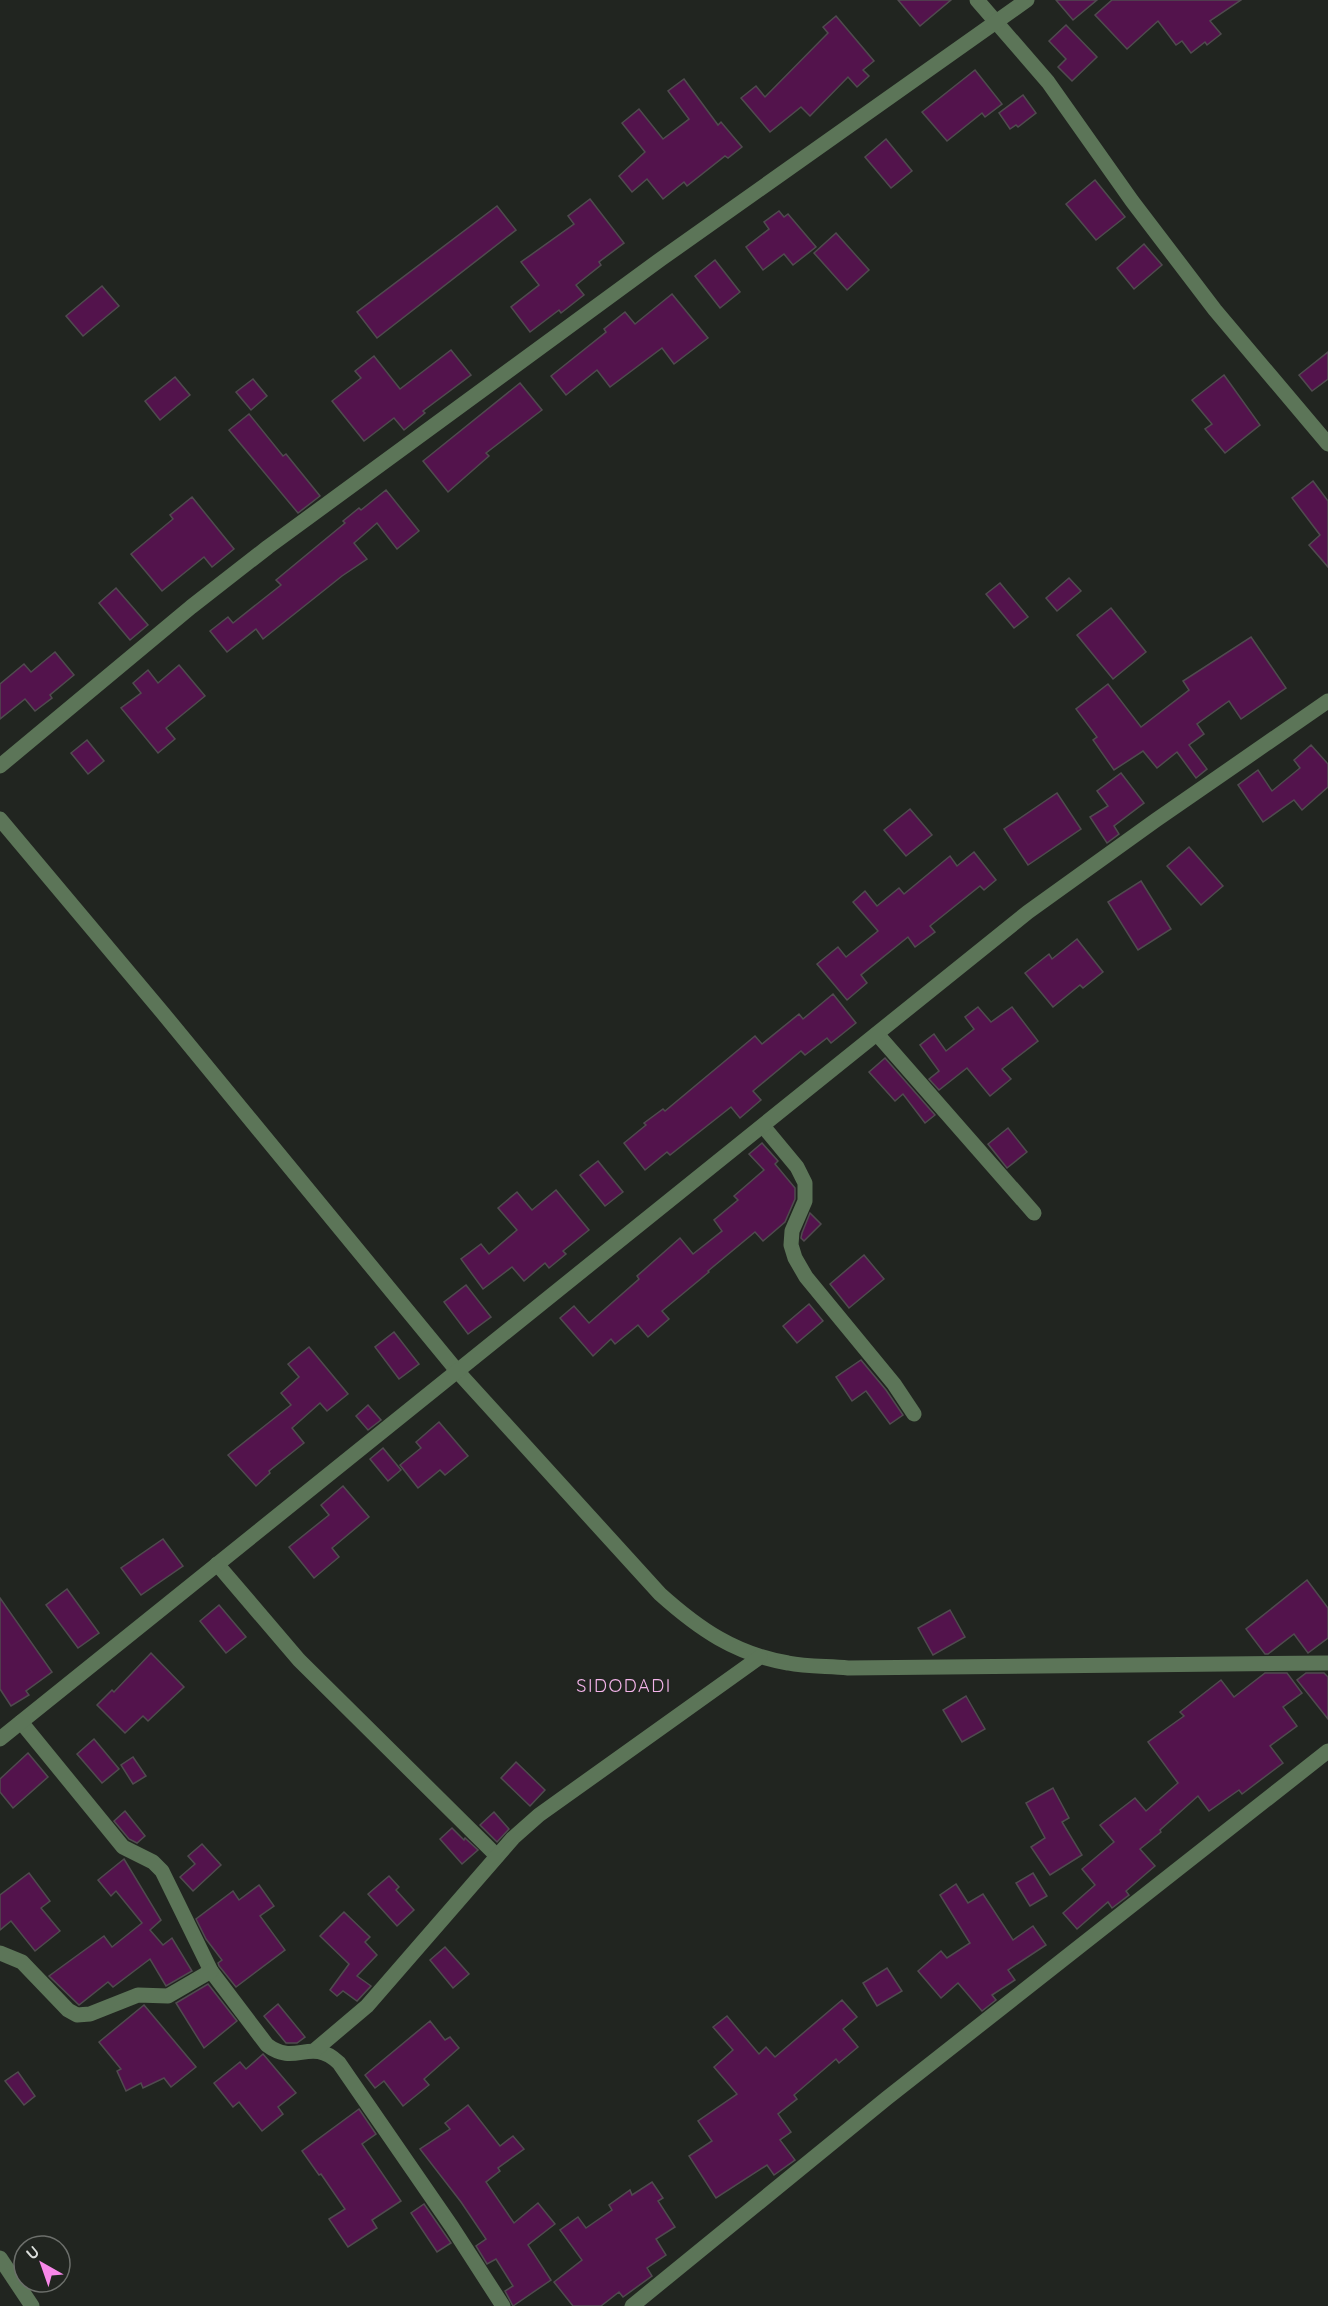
<svg xmlns="http://www.w3.org/2000/svg" width="1328" height="2306" font-family="Quicksand,sans-serif">
	<style>
		.building { fill: #53134c; stroke: #504b4f; stroke-width: 1.5 }
		.lines { fill: none; stroke-linecap: round; stroke-linejoin: round }
		.minor { stroke: #5c7558; stroke-width: 15 }
		.labels { text-anchor: middle; stroke-width: 4.5; stroke-linejoin: round; paint-order: stroke }
		.quarter-label { font-size: 18px; letter-spacing: 1.5px; fill: #f4b5ea; stroke: #212520 }
	</style>
	<rect width="100%" height="100%" fill="#212520"/>
	<!-- building -->
	<g class="building">
		<polygon points="898,0 951,0 920,26"/>
		<polygon points="1056,0 1097,0 1073,20"/>
		<polygon points="1112,0 1241,0 1210,21 1221,34 1207,45 1205,42 1191,53 1182,41 1176,45 1158,21 1127,49 1095,15"/>
		<polygon points="836,16 874,61 863,70 869,76 857,87 848,77 810,116 801,107 770,132 741,98 756,86 765,97 828,33 823,27"/>
		<polygon points="1066,25 1097,57 1072,81 1058,67 1066,59 1049,41"/>
		<polygon points="975,70 1002,104 985,117 982,113 947,141 922,112"/>
		<polygon points="684,79 718,125 721,122 742,147 728,158 725,156 687,186 684,182 663,199 647,179 632,192 619,176 645,152 622,123 639,109 663,139 689,119 668,91"/>
		<polygon points="1023,95 1036,113 1018,127 1016,125 1010,129 999,113"/>
		<polygon points="886,139 912,171 891,188 865,157"/>
		<polygon points="1095,180 1125,217 1096,240 1066,204"/>
		<polygon points="590,199 624,243 599,262 601,265 576,285 584,295 561,313 559,310 530,332 511,307 539,285 521,262 574,224 568,216"/>
		<polygon points="497,206 516,230 377,338 357,312"/>
		<polygon points="779,211 784,217 788,214 816,247 793,265 784,254 763,270 746,247 769,229 764,222"/>
		<polygon points="836,233 869,270 847,290 814,253"/>
		<polygon points="1144,244 1162,265 1134,289 1117,268"/>
		<polygon points="715,260 740,292 720,308 695,276"/>
		<polygon points="102,286 119,306 83,336 66,316"/>
		<polygon points="672,294 708,338 674,364 662,348 610,387 597,370 566,395 551,376 606,332 604,329 625,312 635,324"/>
		<polygon points="451,350 471,375 423,411 425,413 404,430 394,418 364,441 332,401 361,378 355,371 374,356 400,389"/>
		<polygon points="1328,352 1328,379 1312,391 1299,375"/>
		<polygon points="1224,375 1260,425 1225,453 1205,429 1212,424 1192,400"/>
		<polygon points="175,377 190,395 160,420 145,401"/>
		<polygon points="253,379 267,396 251,410 236,392"/>
		<polygon points="520,383 542,410 486,453 489,456 448,492 423,461"/>
		<polygon points="249,414 283,456 286,454 320,496 298,513 229,430"/>
		<polygon points="1313,481 1328,501 1328,567 1309,545 1320,535 1292,498"/>
		<polygon points="386,490 419,531 397,549 377,523 354,543 367,559 342,576 263,639 256,629 227,652 210,631 228,617 233,623 281,585 276,580 345,523 343,521 359,508 361,510"/>
		<polygon points="192,497 234,549 212,567 204,557 162,591 131,554 173,519 170,515"/>
		<polygon points="1069,578 1081,591 1057,611 1046,598"/>
		<polygon points="1000,583 1028,617 1014,628 986,594"/>
		<polygon points="116,588 148,625 130,640 99,603"/>
		<polygon points="1111,608 1146,652 1113,679 1077,635"/>
		<polygon points="1251,637 1286,688 1241,719 1229,701 1197,724 1204,734 1189,745 1207,769 1196,778 1177,752 1157,768 1143,751 1114,770 1093,740 1097,737 1076,709 1108,684 1141,727 1189,690 1183,681"/>
		<polygon points="55,652 74,675 50,695 52,698 35,711 25,699 0,719 0,684 24,664 31,672"/>
		<polygon points="179,665 205,696 166,728 175,739 158,753 121,708 141,693 133,683 148,670 158,683"/>
		<polygon points="87,740 104,761 88,774 71,753"/>
		<polygon points="1311,745 1328,764 1328,787 1302,810 1294,800 1263,822 1238,785 1258,770 1272,791 1300,768 1294,760"/>
		<polygon points="1121,773 1144,803 1114,826 1119,834 1107,843 1090,817 1108,806 1097,791"/>
		<polygon points="1057,793 1081,829 1028,865 1004,829"/>
		<polygon points="910,809 932,835 906,856 884,830"/>
		<polygon points="1189,847 1223,886 1201,905 1167,866"/>
		<polygon points="974,852 996,880 984,890 980,886 930,926 935,932 915,947 908,937 861,975 867,983 847,1000 817,964 838,947 846,957 878,931 853,902 865,891 877,906 899,888 904,894 950,856 957,866"/>
		<polygon points="1141,881 1171,929 1138,950 1108,902"/>
		<polygon points="1077,939 1103,972 1083,988 1080,985 1053,1007 1025,973 1049,954 1052,959"/>
		<polygon points="833,994 856,1023 831,1043 827,1038 805,1055 801,1051 753,1091 761,1100 740,1118 731,1107 670,1155 667,1152 645,1170 624,1143 646,1125 644,1123 663,1109 665,1111 755,1036 762,1044 799,1014 803,1019"/>
		<polygon points="978,1007 991,1022 1012,1007 1038,1041 1002,1069 1011,1079 990,1096 967,1068 939,1090 929,1079 939,1071 920,1045 934,1034 946,1051 974,1029 965,1017"/>
		<polygon points="885,1058 935,1115 925,1123 903,1094 895,1101 869,1072"/>
		<polygon points="1008,1128 1027,1152 1007,1168 988,1144"/>
		<polygon points="762,1143 778,1161 775,1164 795,1188 795,1199 785,1222 763,1241 755,1232 708,1271 709,1272 662,1311 669,1319 648,1337 638,1325 615,1344 611,1339 593,1356 560,1318 574,1306 589,1323 639,1279 637,1276 680,1238 693,1254 722,1231 714,1220 738,1200 734,1196 764,1170 749,1154"/>
		<polygon points="598,1161 623,1192 605,1206 580,1175"/>
		<polygon points="556,1190 589,1230 563,1251 566,1254 549,1268 545,1263 524,1281 512,1267 483,1289 461,1259 481,1244 489,1254 517,1230 498,1208 517,1192 532,1210"/>
		<polygon points="810,1213 821,1224 804,1241 801,1238 802,1233"/>
		<polygon points="864,1255 884,1279 849,1308 830,1284"/>
		<polygon points="466,1285 491,1317 468,1334 444,1302"/>
		<polygon points="809,1304 823,1321 797,1343 783,1326"/>
		<polygon points="394,1332 419,1364 399,1379 375,1347"/>
		<polygon points="309,1347 348,1394 327,1411 320,1403 292,1428 304,1443 269,1471 270,1473 256,1486 228,1455 291,1405 281,1393 299,1377 288,1364"/>
		<polygon points="861,1360 886,1390 903,1415 890,1424 866,1391 852,1401 836,1377"/>
		<polygon points="368,1405 381,1420 368,1430 356,1416"/>
		<polygon points="439,1422 468,1456 445,1475 440,1470 418,1488 400,1465 421,1448 416,1442"/>
		<polygon points="383,1448 401,1470 388,1481 370,1459"/>
		<polygon points="343,1486 369,1517 332,1548 339,1557 314,1578 289,1547 329,1515 321,1505"/>
		<polygon points="163,1539 183,1566 141,1595 121,1568"/>
		<polygon points="1307,1580 1328,1608 1328,1638 1308,1653 1294,1634 1268,1654 1265,1654 1246,1629"/>
		<polygon points="67,1589 99,1633 78,1648 46,1605"/>
		<polygon points="0,1598 52,1672 26,1691 29,1695 11,1706 0,1689"/>
		<polygon points="219,1605 246,1637 226,1653 200,1621"/>
		<polygon points="950,1610 965,1637 933,1655 918,1628"/>
		<polygon points="151,1653 184,1687 148,1721 143,1716 125,1733 97,1705 112,1690 114,1692"/>
		<polygon points="1265,1673 1287,1673 1302,1693 1283,1707 1297,1726 1270,1746 1283,1763 1242,1794 1239,1790 1209,1811 1198,1796 1160,1830 1161,1832 1140,1849 1155,1866 1126,1891 1129,1895 1112,1908 1108,1902 1077,1929 1063,1913 1095,1885 1082,1869 1114,1842 1100,1825 1135,1798 1146,1811 1178,1783 1148,1742 1184,1716 1180,1712 1221,1680 1234,1697"/>
		<polygon points="1306,1673 1324,1673 1328,1677 1328,1719 1297,1680"/>
		<polygon points="966,1696 985,1729 962,1742 943,1710"/>
		<polygon points="94,1739 119,1769 102,1783 77,1754"/>
		<polygon points="28,1753 48,1777 13,1808 0,1792 0,1779"/>
		<polygon points="133,1757 146,1776 133,1784 121,1765"/>
		<polygon points="516,1762 545,1790 530,1806 501,1778"/>
		<polygon points="1053,1788 1069,1818 1062,1822 1082,1855 1050,1875 1031,1847 1045,1838 1026,1803"/>
		<polygon points="125,1811 145,1836 137,1843 129,1839 114,1821"/>
		<polygon points="494,1812 509,1829 497,1842 480,1825"/>
		<polygon points="452,1828 464,1840 465,1838 478,1850 462,1864 440,1839"/>
		<polygon points="202,1844 221,1865 193,1891 180,1877 195,1864 188,1856"/>
		<polygon points="124,1859 161,1920 150,1930 163,1945 172,1938 192,1971 166,1986 150,1959 113,1987 108,1982 79,2005 49,1976 104,1936 112,1947 142,1923 116,1891 111,1896 98,1880"/>
		<polygon points="29,1873 50,1901 41,1908 60,1931 35,1951 11,1921 0,1930 0,1895"/>
		<polygon points="1033,1873 1047,1896 1030,1906 1016,1883"/>
		<polygon points="389,1876 399,1887 396,1890 414,1910 397,1926 368,1894"/>
		<polygon points="956,1884 968,1903 983,1894 1013,1940 1033,1926 1046,1945 1008,1970 1015,1980 992,1995 996,2000 982,2011 958,1983 941,1998 918,1971 941,1951 947,1958 970,1943 940,1895"/>
		<polygon points="259,1885 274,1906 260,1916 285,1950 236,1987 219,1966 218,1963 222,1960 206,1939 196,1919 233,1891 239,1900"/>
		<polygon points="344,1912 370,1937 365,1942 377,1955 357,1976 371,1986 357,2001 343,1991 337,1996 330,1990 349,1964 320,1936"/>
		<polygon points="445,1947 469,1974 453,1988 430,1960"/>
		<polygon points="887,1968 902,1991 877,2006 863,1983"/>
		<polygon points="208,1984 237,2021 204,2048 176,2003"/>
		<polygon points="842,2000 857,2017 843,2029 858,2047 839,2063 836,2059 794,2095 797,2099 778,2114 791,2132 780,2140 795,2160 774,2175 767,2165 716,2198 689,2156 712,2141 698,2121 737,2094 714,2067 733,2050 713,2027 727,2016 759,2054 766,2047 775,2057"/>
		<polygon points="278,2004 305,2037 297,2043 286,2043 264,2016"/>
		<polygon points="144,2005 196,2067 171,2087 164,2078 143,2088 141,2083 126,2091 117,2071 121,2069 99,2042"/>
		<polygon points="430,2021 445,2040 450,2037 459,2048 424,2079 429,2085 403,2106 384,2081 375,2088 365,2075"/>
		<polygon points="263,2054 296,2093 278,2107 283,2114 262,2131 239,2102 233,2107 214,2083 240,2062 246,2069"/>
		<polygon points="18,2072 35,2096 24,2105 5,2081"/>
		<polygon points="468,2105 500,2146 513,2136 524,2149 498,2168 500,2171 486,2182 514,2223 538,2203 555,2224 528,2245 551,2280 513,2306 505,2291 513,2286 496,2259 487,2264 476,2246 486,2239 461,2202 420,2149 450,2129 445,2123"/>
		<polygon points="359,2109 376,2134 362,2144 401,2201 372,2220 377,2228 348,2247 329,2219 345,2209 321,2174 319,2175 302,2151"/>
		<polygon points="652,2182 663,2198 658,2201 675,2227 656,2239 666,2255 647,2268 652,2276 623,2297 619,2292 601,2306 573,2306 554,2282 582,2260 560,2230 578,2217 586,2228 612,2210 609,2205 630,2190 632,2195"/>
		<polygon points="424,2204 451,2243 437,2252 411,2213"/>
	</g>
	<g class="lines">
		<!-- minor -->
		<g class="minor">
			<polyline points="977,0 1048,82 1132,201 1215,310 1328,444"/>
			<polyline points="0,766 191,607 268,547 661,259 1027,0"/>
			<path d="M0,819L162,1012L458,1372L660,1594C699,1629 735,1654 788,1663C807,1667 828,1666 848,1668L1328,1663"/>
			<polyline points="877,1034 1034,1213"/>
			<polyline points="763,1126 797,1167 805,1183 805,1201 792,1231 791,1245 795,1258 806,1277 894,1384 914,1414"/>
			<polyline points="217,1564 299,1660 497,1856"/>
			<path d="M21,1722L123,1847L153,1862L162,1871L211,1971L267,2045C296,2067 310,2036 339,2063L452,2227L503,2306"/>
			<polyline points="0,1739 1028,912 1156,820 1328,701"/>
			<polyline points="0,1953 22,1962 68,2010 77,2015 90,2014 138,1995 168,1996 211,1971"/>
			<polyline points="315,2050 367,2006 513,1838 539,1815 760,1657"/>
			<polyline points="0,2258 32,2306"/>
			<polyline points="632,2306 887,2098 1328,1751"/>
		</g>
	</g>
	<g class="labels">
		<!-- quarter labels -->
		<g class="quarter-label">
			<text x="624" y="1692">SIDODADI</text>
		</g>
	</g>
	<!-- north arrow -->
	<g transform="translate(42 2264) rotate(320)"><circle r="28" fill="#212520" stroke="#6c6f6b" stroke-width="1.5"/>
	<path d="M0-4.5L10 22L0 15L-10 22Z" fill="#f888e9"/>
	<text y="-9" font-size="16" font-weight="bold" text-anchor="middle" fill="#dcdfdc">U</text>
	</g>
</svg>
